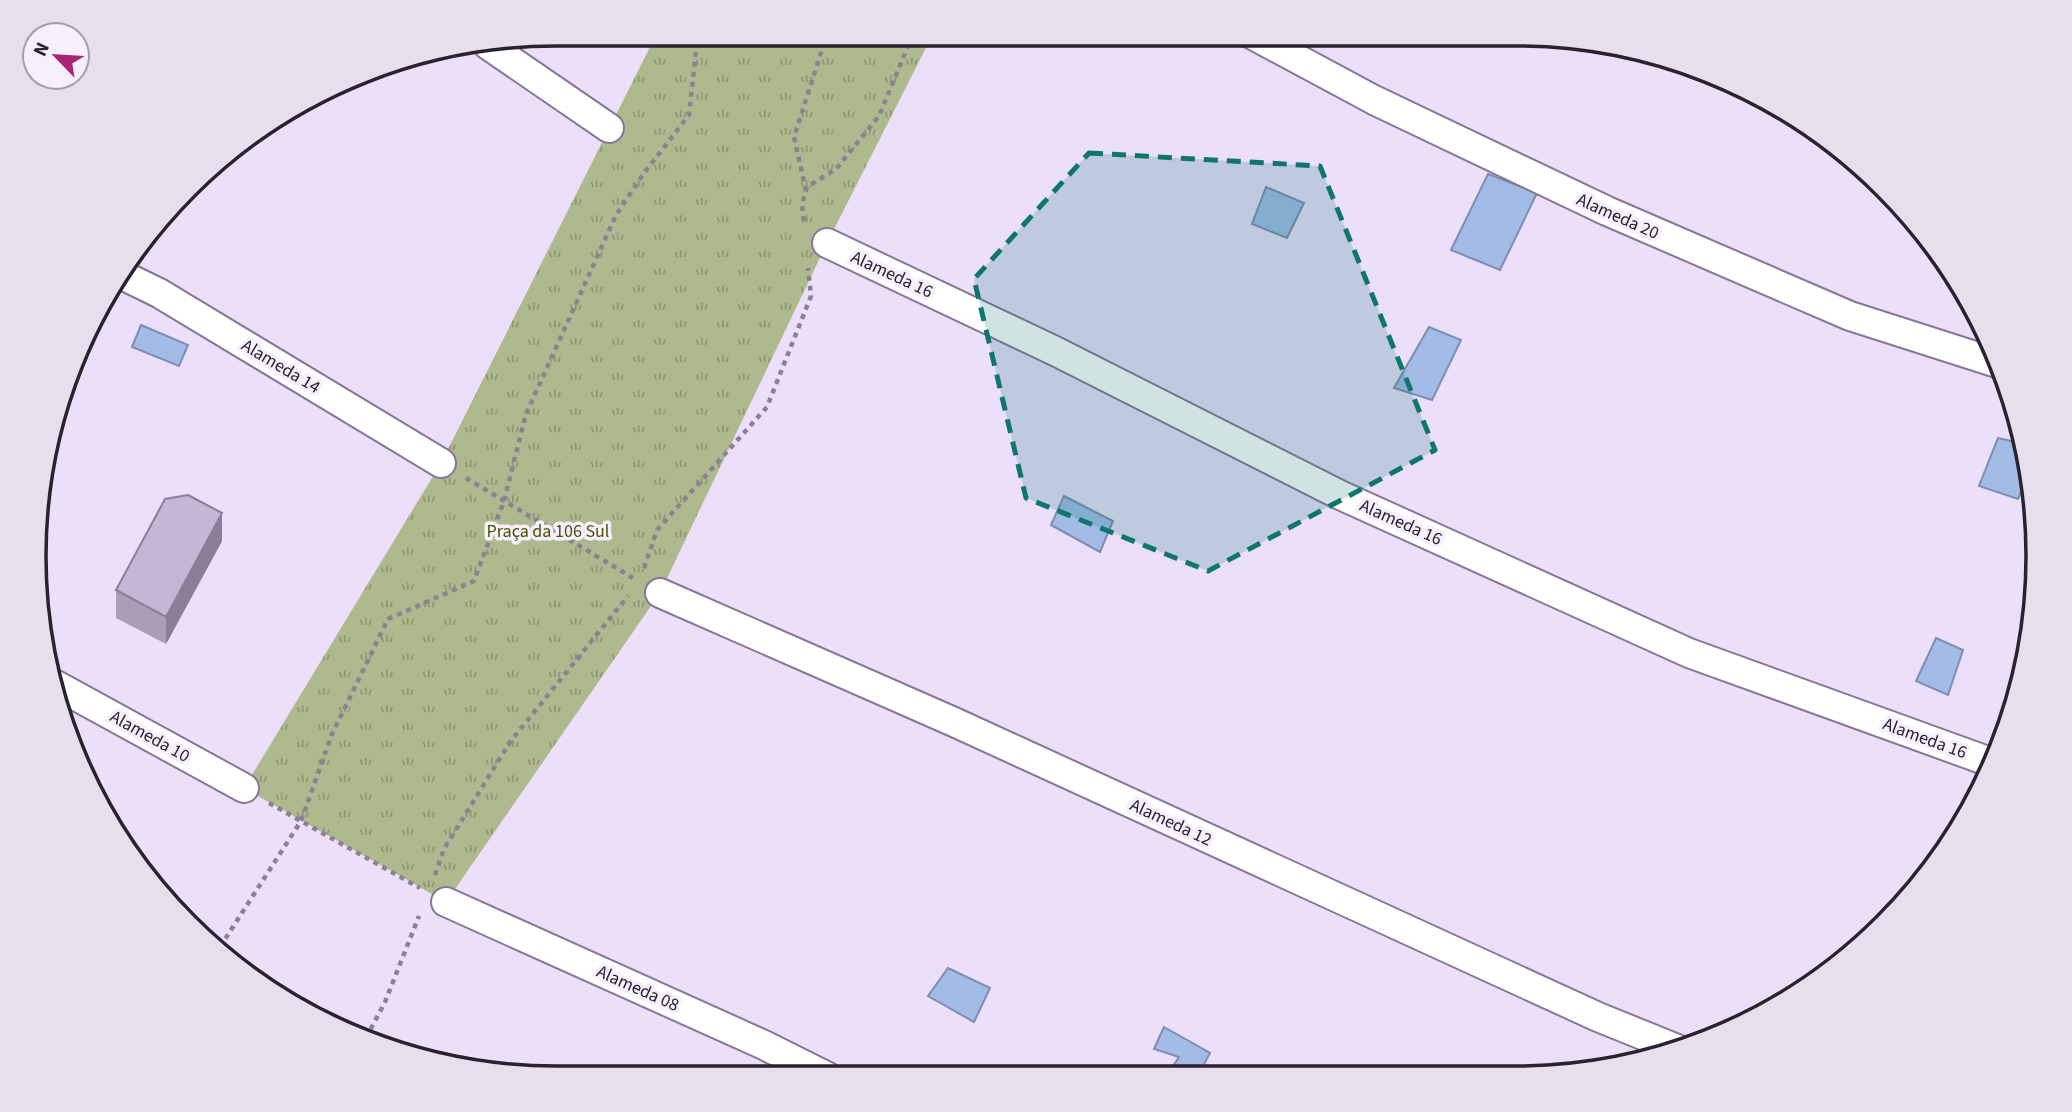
<svg xmlns="http://www.w3.org/2000/svg" width="2072" height="1112" font-family="'Source Sans 3',sans-serif">
	<style>
		.park { fill: url(#park-tufts) }
		.water { fill: #a2bbe7; stroke: #7e8db0; stroke-width: 2 }
		.lines { fill: none; stroke-linecap: round; stroke-linejoin: round }
		.minor-casing { stroke: #867795; stroke-width: 32 }
		.path { stroke: #8b8195; stroke-width: 4.5; stroke-dasharray: 5 5; stroke-linecap: butt }
		.minor { stroke: #fff; stroke-width: 28 }
		.wall { fill: #a99db8 }
		.shaded-wall { fill: #8a7f96 }
		.building { fill: #c5b6d6; stroke: #8a7f96; stroke-width: 2 }
		.marked { fill: #0f766e; fill-opacity: 0.2; stroke: #0f766e; stroke-width: 5; stroke-dasharray: 14 9; stroke-linejoin: round }
		.labels { text-anchor: middle; stroke-width: 7; stroke-linejoin: round; paint-order: stroke }
		.street-label { font-size: 18px; fill: #292330; stroke: #f6effd }
		.park-label { font-size: 18px; fill: #485300; stroke: #f6effd }
		.rim { fill: none; stroke: #292330; stroke-width: 3.5 }
	</style>
	<defs>
		<pattern id="park-tufts" width="24" height="20" patternUnits="userSpaceOnUse" patternTransform="scale(1.75)"><rect width="24" height="20" fill="#afb98e"/><path d="M3 7l-1-3M5 7V3M7 7l1-3M15 17l-1-3M17 17v-4M19 17l1-3" fill="none" stroke="#8e9674"/></pattern>
	</defs>
	<rect width="100%" height="100%" fill="#ecdffa"/>
	<!-- park -->
	<polygon class="park" points="657,33 933,34 827,243 660,593 446,902 244,788 441,463"/>
	<!-- water -->
	<g class="water">
		<polygon points="1488,174 1537,193 1500,270 1451,250"/>
		<polygon points="1266,187 1304,203 1287,238 1252,224"/>
		<polygon points="141,325 188,345 179,366 132,347"/>
		<polygon points="1429,327 1461,340 1432,400 1394,388"/>
		<polygon points="1998,438 2025,444 2029,472 2018,499 1979,486"/>
		<polygon points="1064,496 1113,521 1100,552 1051,525"/>
		<polygon points="1936,638 1963,650 1948,695 1916,681"/>
		<polygon points="948,968 990,988 974,1022 928,996"/>
		<polygon points="1164,1027 1210,1053 1198,1076 1166,1076 1179,1057 1154,1049"/>
	</g>
	<g class="lines">
		<defs>
			<g id="minor">
				<polyline points="1251,34 1374,100 1607,211 1850,316 2000,364"/>
				<polyline points="488,45 609,128"/>
				<polyline points="827,243 1055,351 1340,495 1689,653 1993,763"/>
				<polyline points="118,273 159,293 441,463"/>
				<polyline points="660,593 954,722 1598,1017 1682,1051"/>
				<polyline points="56,685 244,788"/>
				<polyline points="446,902 764,1045 828,1077"/>
			</g>
		</defs>
		<!-- minor casing -->
		<use href="#minor" class="minor-casing"/>
		<!-- path -->
		<g class="path">
			<polyline points="750,33 757,42 774,33"/>
			<polyline points="806,191 794,137 827,34"/>
			<polyline points="804,221 802,205 807,187 836,169 879,116 913,34"/>
			<polyline points="466,478 633,578"/>
			<polyline points="644,568 657,530 767,407 811,296 808,268"/>
			<polyline points="269,803 420,888"/>
			<polyline points="435,875 444,849 510,742 628,596"/>
			<polyline points="220,947 301,821 332,734 388,619 474,581 504,501 526,414 616,215 644,173 689,115 698,33"/>
			<polyline points="366,1038 385,1002 419,916"/>
		</g>
		<!-- minor -->
		<use href="#minor" class="minor"/>
	</g>
	<!-- wall -->
	<polygon class="wall" points="222,541 166,644 116,618 116,590"/>
	<!-- shaded-wall -->
	<polygon class="shaded-wall" points="222,513 222,541 166,644 166,617"/>
	<!-- building -->
	<polygon class="building" points="188,495 222,513 166,617 116,590 165,499"/>
	<!-- marked area -->
	<path class="marked" d="M1089,153L1320,166L1435,450L1208,571L1026,498L974,279Z"/>
	<g class="labels">
		<!-- street labels -->
		<g class="street-label">
			<text transform="translate(1618 216) rotate(24)" y="6">Alameda 20</text>
			<text transform="translate(892 274) rotate(25)" y="6">Alameda 16</text>
			<text transform="translate(281 366) rotate(31)" y="6">Alameda 14</text>
			<text transform="translate(1401 522) rotate(24)" y="6">Alameda 16</text>
			<text transform="translate(150 736) rotate(29)" y="6">Alameda 10</text>
			<text transform="translate(1925 738) rotate(20)" y="6">Alameda 16</text>
			<text transform="translate(1171 822) rotate(25)" y="6">Alameda 12</text>
			<text transform="translate(638 988) rotate(24)" y="6">Alameda 08</text>
		</g>
		<!-- park labels -->
		<g class="park-label">
			<text x="548" y="537">Praça da 106 Sul</text>
		</g>
	</g>
	<!-- crop -->
	<path d="M0 0H2072V1112H0ZM556 46H1516A510 510 0 0 1 2026 556V556A510 510 0 0 1 1516 1066H556A510 510 0 0 1 46 556V556A510 510 0 0 1 556 46Z" fill="#e6dfed" fill-rule="evenodd"/>
	<path class="rim" d="M556 46H1516A510 510 0 0 1 2026 556V556A510 510 0 0 1 1516 1066H556A510 510 0 0 1 46 556V556A510 510 0 0 1 556 46Z"/>
	<!-- north arrow -->
	<g transform="translate(56 56) rotate(295)"><circle r="33" fill="#f6effd" stroke="#a49dab" stroke-width="2"/>
	<path d="M0-5L12 26L0 18L-12 26Z" fill="#a82774"/>
	<text y="-10" font-size="19" font-weight="bold" text-anchor="middle" fill="#292330">N</text>
	</g>
</svg>
